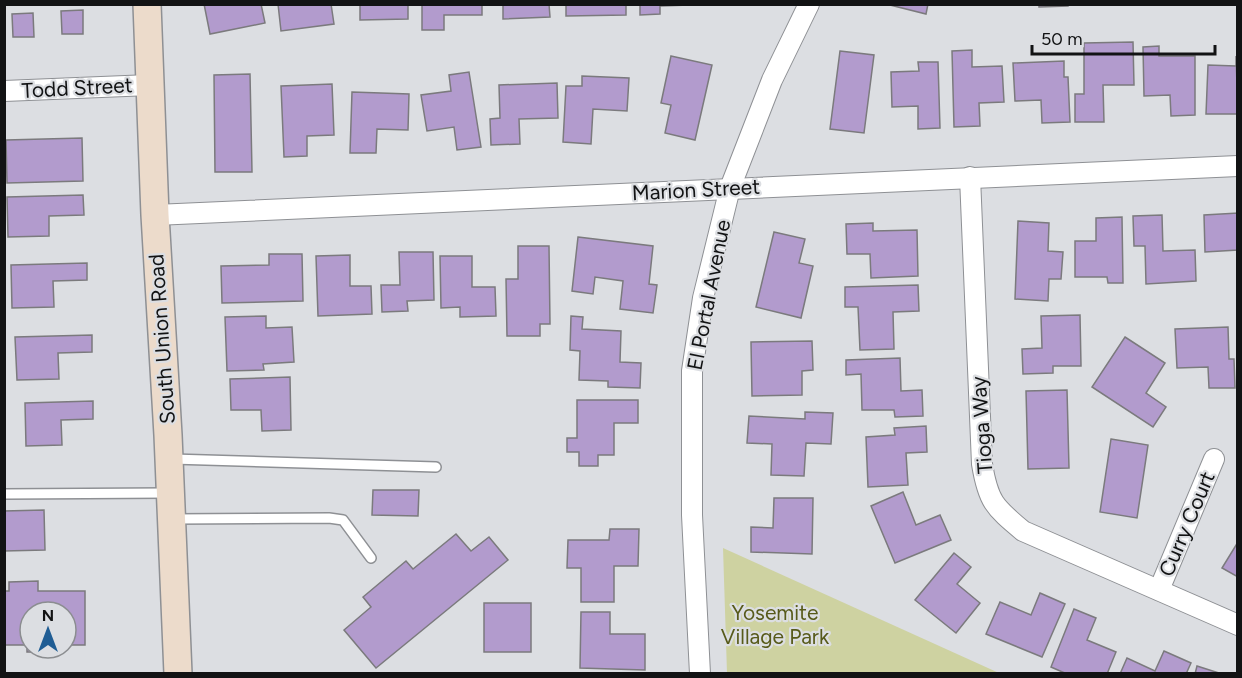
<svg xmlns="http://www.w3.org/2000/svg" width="1242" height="678" font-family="Figtree,sans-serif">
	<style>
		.green { fill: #ced2a1 }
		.building { fill: #b29bcd; stroke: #7b7a7d; stroke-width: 1.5 }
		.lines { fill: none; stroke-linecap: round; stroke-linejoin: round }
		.lane-casing { stroke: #8e9094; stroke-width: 12 }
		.street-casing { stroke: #8e9094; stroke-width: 22 }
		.secondary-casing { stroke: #8e9094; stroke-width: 30 }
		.lane { stroke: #fff; stroke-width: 9 }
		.street { stroke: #fff; stroke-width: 20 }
		.secondary { stroke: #ecdbcb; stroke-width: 27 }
		.labels { text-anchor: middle; stroke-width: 4.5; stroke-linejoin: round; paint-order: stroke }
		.street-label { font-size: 21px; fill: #121314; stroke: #dcdee2 }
		.park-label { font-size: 21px; fill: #575a1a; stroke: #dcdee2 }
	</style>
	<rect width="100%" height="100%" fill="#dcdee2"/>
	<!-- green -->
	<polygon class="green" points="723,548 999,673 727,673"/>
	<!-- building -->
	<g class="building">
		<polygon points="204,4 261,4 265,23 210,34"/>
		<polygon points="278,4 331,4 334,24 281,31"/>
		<polygon points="360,4 408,4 408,19 360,20"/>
		<polygon points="422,4 482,4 482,15 444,15 444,30 422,30"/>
		<polygon points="503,4 549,4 550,17 503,19"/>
		<polygon points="566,4 626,4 626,15 566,16"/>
		<polygon points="640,4 689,4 689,5 660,6 660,14 640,15"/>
		<polygon points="886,4 928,4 926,14"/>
		<polygon points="1039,4 1068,4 1068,6 1039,7"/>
		<polygon points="83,10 83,34 62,34 61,11"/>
		<polygon points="33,13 34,37 13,37 12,14"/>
		<polygon points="1133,42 1134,85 1103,85 1104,122 1075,122 1075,94 1084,94 1084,43"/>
		<polygon points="1159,46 1159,56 1195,56 1195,115 1171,116 1170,95 1144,96 1143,47"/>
		<polygon points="972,50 972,67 1002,66 1004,102 979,103 980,126 954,127 952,51"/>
		<polygon points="840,51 874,55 864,133 830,129"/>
		<polygon points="671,56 712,65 695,140 665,133 671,105 661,103"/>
		<polygon points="1236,56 1238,114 1206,114 1208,65 1236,66"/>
		<polygon points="1064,61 1064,77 1068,77 1070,122 1042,123 1041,100 1015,101 1013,63"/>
		<polygon points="918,62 938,62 940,128 918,129 918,106 892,107 891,72 919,71"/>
		<polygon points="469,72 481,147 457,150 454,127 427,131 421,95 451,91 449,75"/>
		<polygon points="250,74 252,172 215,172 214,75"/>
		<polygon points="582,76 629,78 627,111 593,109 591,144 563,142 566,86 582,86"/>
		<polygon points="557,83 558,118 519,119 520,144 491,145 490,119 500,118 499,85"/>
		<polygon points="332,84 334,135 307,136 307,156 284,157 281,86"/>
		<polygon points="352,92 409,94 408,130 377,129 376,153 350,153"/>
		<polygon points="82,138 83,181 7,183 6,140"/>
		<polygon points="83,195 84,215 49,216 49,236 8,237 7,197"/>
		<polygon points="1238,213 1238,250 1205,252 1204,215"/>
		<polygon points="1162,215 1163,251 1195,250 1196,281 1146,284 1145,246 1134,246 1133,216"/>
		<polygon points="1122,217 1123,283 1108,283 1107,277 1075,277 1075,241 1096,241 1096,218"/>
		<polygon points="1018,221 1049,223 1048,251 1063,252 1061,279 1049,279 1048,301 1015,299"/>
		<polygon points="873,223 873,231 917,230 918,276 871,278 870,254 847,254 846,224"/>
		<polygon points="774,232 805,239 799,263 813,266 801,318 756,307"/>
		<polygon points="578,237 653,246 649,284 657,285 653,313 620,309 623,281 595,277 593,294 572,291"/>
		<polygon points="518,246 549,246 550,324 540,324 540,336 507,336 506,279 518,279"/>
		<polygon points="399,252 433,252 434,300 407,301 408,311 382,312 381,285 400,285"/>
		<polygon points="269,254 302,254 303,301 222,303 221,266 269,265"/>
		<polygon points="350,255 350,286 371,286 372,314 318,316 316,256"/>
		<polygon points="440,256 472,256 472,287 495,287 496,316 460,317 460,307 441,308"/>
		<polygon points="87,263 87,280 53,281 54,307 12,308 11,265"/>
		<polygon points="918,285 919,311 893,312 894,349 860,350 858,307 845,307 845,287"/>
		<polygon points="1080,315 1081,366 1053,366 1053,373 1023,374 1022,349 1042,348 1041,316"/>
		<polygon points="266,316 266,328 292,327 294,362 263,364 264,370 227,371 225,317"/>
		<polygon points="571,316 583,317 582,329 621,331 620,362 641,363 640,388 608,387 608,381 579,380 580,351 570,350"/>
		<polygon points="1228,327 1229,359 1234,359 1235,388 1209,388 1208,367 1177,368 1175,329"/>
		<polygon points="92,335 92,352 58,353 59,379 17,380 15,337"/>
		<polygon points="1125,337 1165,363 1146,393 1166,407 1153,427 1092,387"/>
		<polygon points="812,341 813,370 802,371 802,395 752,396 751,342"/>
		<polygon points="900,358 901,391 922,390 923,416 895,417 894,410 862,410 861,374 846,375 846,360"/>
		<polygon points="290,377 291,430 262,431 261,410 231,410 230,379"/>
		<polygon points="1067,390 1069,468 1028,469 1026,391"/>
		<polygon points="577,400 638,400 638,423 614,423 614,455 598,455 598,466 579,466 579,452 567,452 567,438 577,438"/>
		<polygon points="93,401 93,419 61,420 62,445 26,446 25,403"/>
		<polygon points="805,412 833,413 831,444 806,443 804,476 771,475 772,444 747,443 749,416 805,419"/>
		<polygon points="926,426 927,452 906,453 908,485 868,487 866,437 895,435 894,428"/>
		<polygon points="1111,439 1148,445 1137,518 1100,512"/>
		<polygon points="373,490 419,490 418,516 372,515"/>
		<polygon points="903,492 916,525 940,515 951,540 895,563 871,506"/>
		<polygon points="774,498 813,498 812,554 751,552 751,527 773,528"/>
		<polygon points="44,510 45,550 4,551 4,511"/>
		<polygon points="610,529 639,529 638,566 614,566 614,602 581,602 581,568 567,568 568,540 609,540"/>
		<polygon points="456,534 471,551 489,537 508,560 376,668 344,630 371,607 363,597 406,561 413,569"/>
		<polygon points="1238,542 1238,577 1222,568"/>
		<polygon points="954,553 971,567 957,584 980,603 956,633 915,600"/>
		<polygon points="38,581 38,591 85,591 85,645 66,645 66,612 30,612 30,648 62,648 62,652 27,652 27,645 4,645 4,591 9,591 9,582"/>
		<polygon points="1040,593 1065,604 1042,657 986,634 1000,602 1031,615"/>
		<rect x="484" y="603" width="47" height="49"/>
		<polygon points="1074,609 1096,618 1087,640 1116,652 1107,674 1067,674 1051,667"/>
		<polygon points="581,612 610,612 610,634 645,634 645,670 580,668"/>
		<polygon points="1164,651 1191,663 1186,674 1120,674 1127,658 1155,671"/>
		<polygon points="1197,666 1222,674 1195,674"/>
	</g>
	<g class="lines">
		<defs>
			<g id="lane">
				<polyline points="172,459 436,467"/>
				<polyline points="4,494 167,493"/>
				<polyline points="174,519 329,518 343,520 371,558"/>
			</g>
			<g id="street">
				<polyline points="4,91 150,85"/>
				<path d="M970,177L982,464C988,501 994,507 1023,531L1238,625"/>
				<polyline points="155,215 1238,166"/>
				<polyline points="1159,590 1214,459"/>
				<polyline points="700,674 692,515 692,371 703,298 730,188 772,80 809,4"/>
			</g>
			<polyline id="secondary" points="147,4 155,215 168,435 178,674"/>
		</defs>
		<!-- lane casing -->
		<use href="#lane" class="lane-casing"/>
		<!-- street casing -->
		<use href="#street" class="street-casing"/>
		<!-- secondary casing -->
		<use href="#secondary" class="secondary-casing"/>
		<!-- lane -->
		<use href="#lane" class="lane"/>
		<!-- street -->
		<use href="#street" class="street"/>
		<!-- secondary -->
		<use href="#secondary" class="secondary"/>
	</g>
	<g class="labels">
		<!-- street labels -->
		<g class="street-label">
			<text transform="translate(77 88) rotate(-3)" y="7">Todd Street</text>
			<text transform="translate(696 190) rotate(-3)" y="7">Marion Street</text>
			<text transform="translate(709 295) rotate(-79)" y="7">El Portal Avenue</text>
			<text transform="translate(162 339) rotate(-94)" y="7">South Union Road</text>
			<text transform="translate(982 425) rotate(-94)" y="7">Tioga Way</text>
			<text transform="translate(1187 524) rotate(-67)" y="7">Curry Court</text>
		</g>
		<!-- park labels -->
		<g class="park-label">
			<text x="775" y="620">Yosemite<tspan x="775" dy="24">Village Park</tspan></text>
		</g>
	</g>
	<!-- border -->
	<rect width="1242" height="678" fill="none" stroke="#121314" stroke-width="12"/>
	<!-- north arrow -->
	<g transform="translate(48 630)"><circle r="28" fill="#dcdee2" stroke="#8b8d90" stroke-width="1.5"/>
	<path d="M0-4.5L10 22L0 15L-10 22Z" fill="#205d94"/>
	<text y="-9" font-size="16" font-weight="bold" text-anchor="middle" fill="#121314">N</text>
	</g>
	<!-- scale -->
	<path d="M1032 45v9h183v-9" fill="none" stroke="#121314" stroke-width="3"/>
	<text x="1041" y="45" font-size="18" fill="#121314" stroke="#dcdee2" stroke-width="4.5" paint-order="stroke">50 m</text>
</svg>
